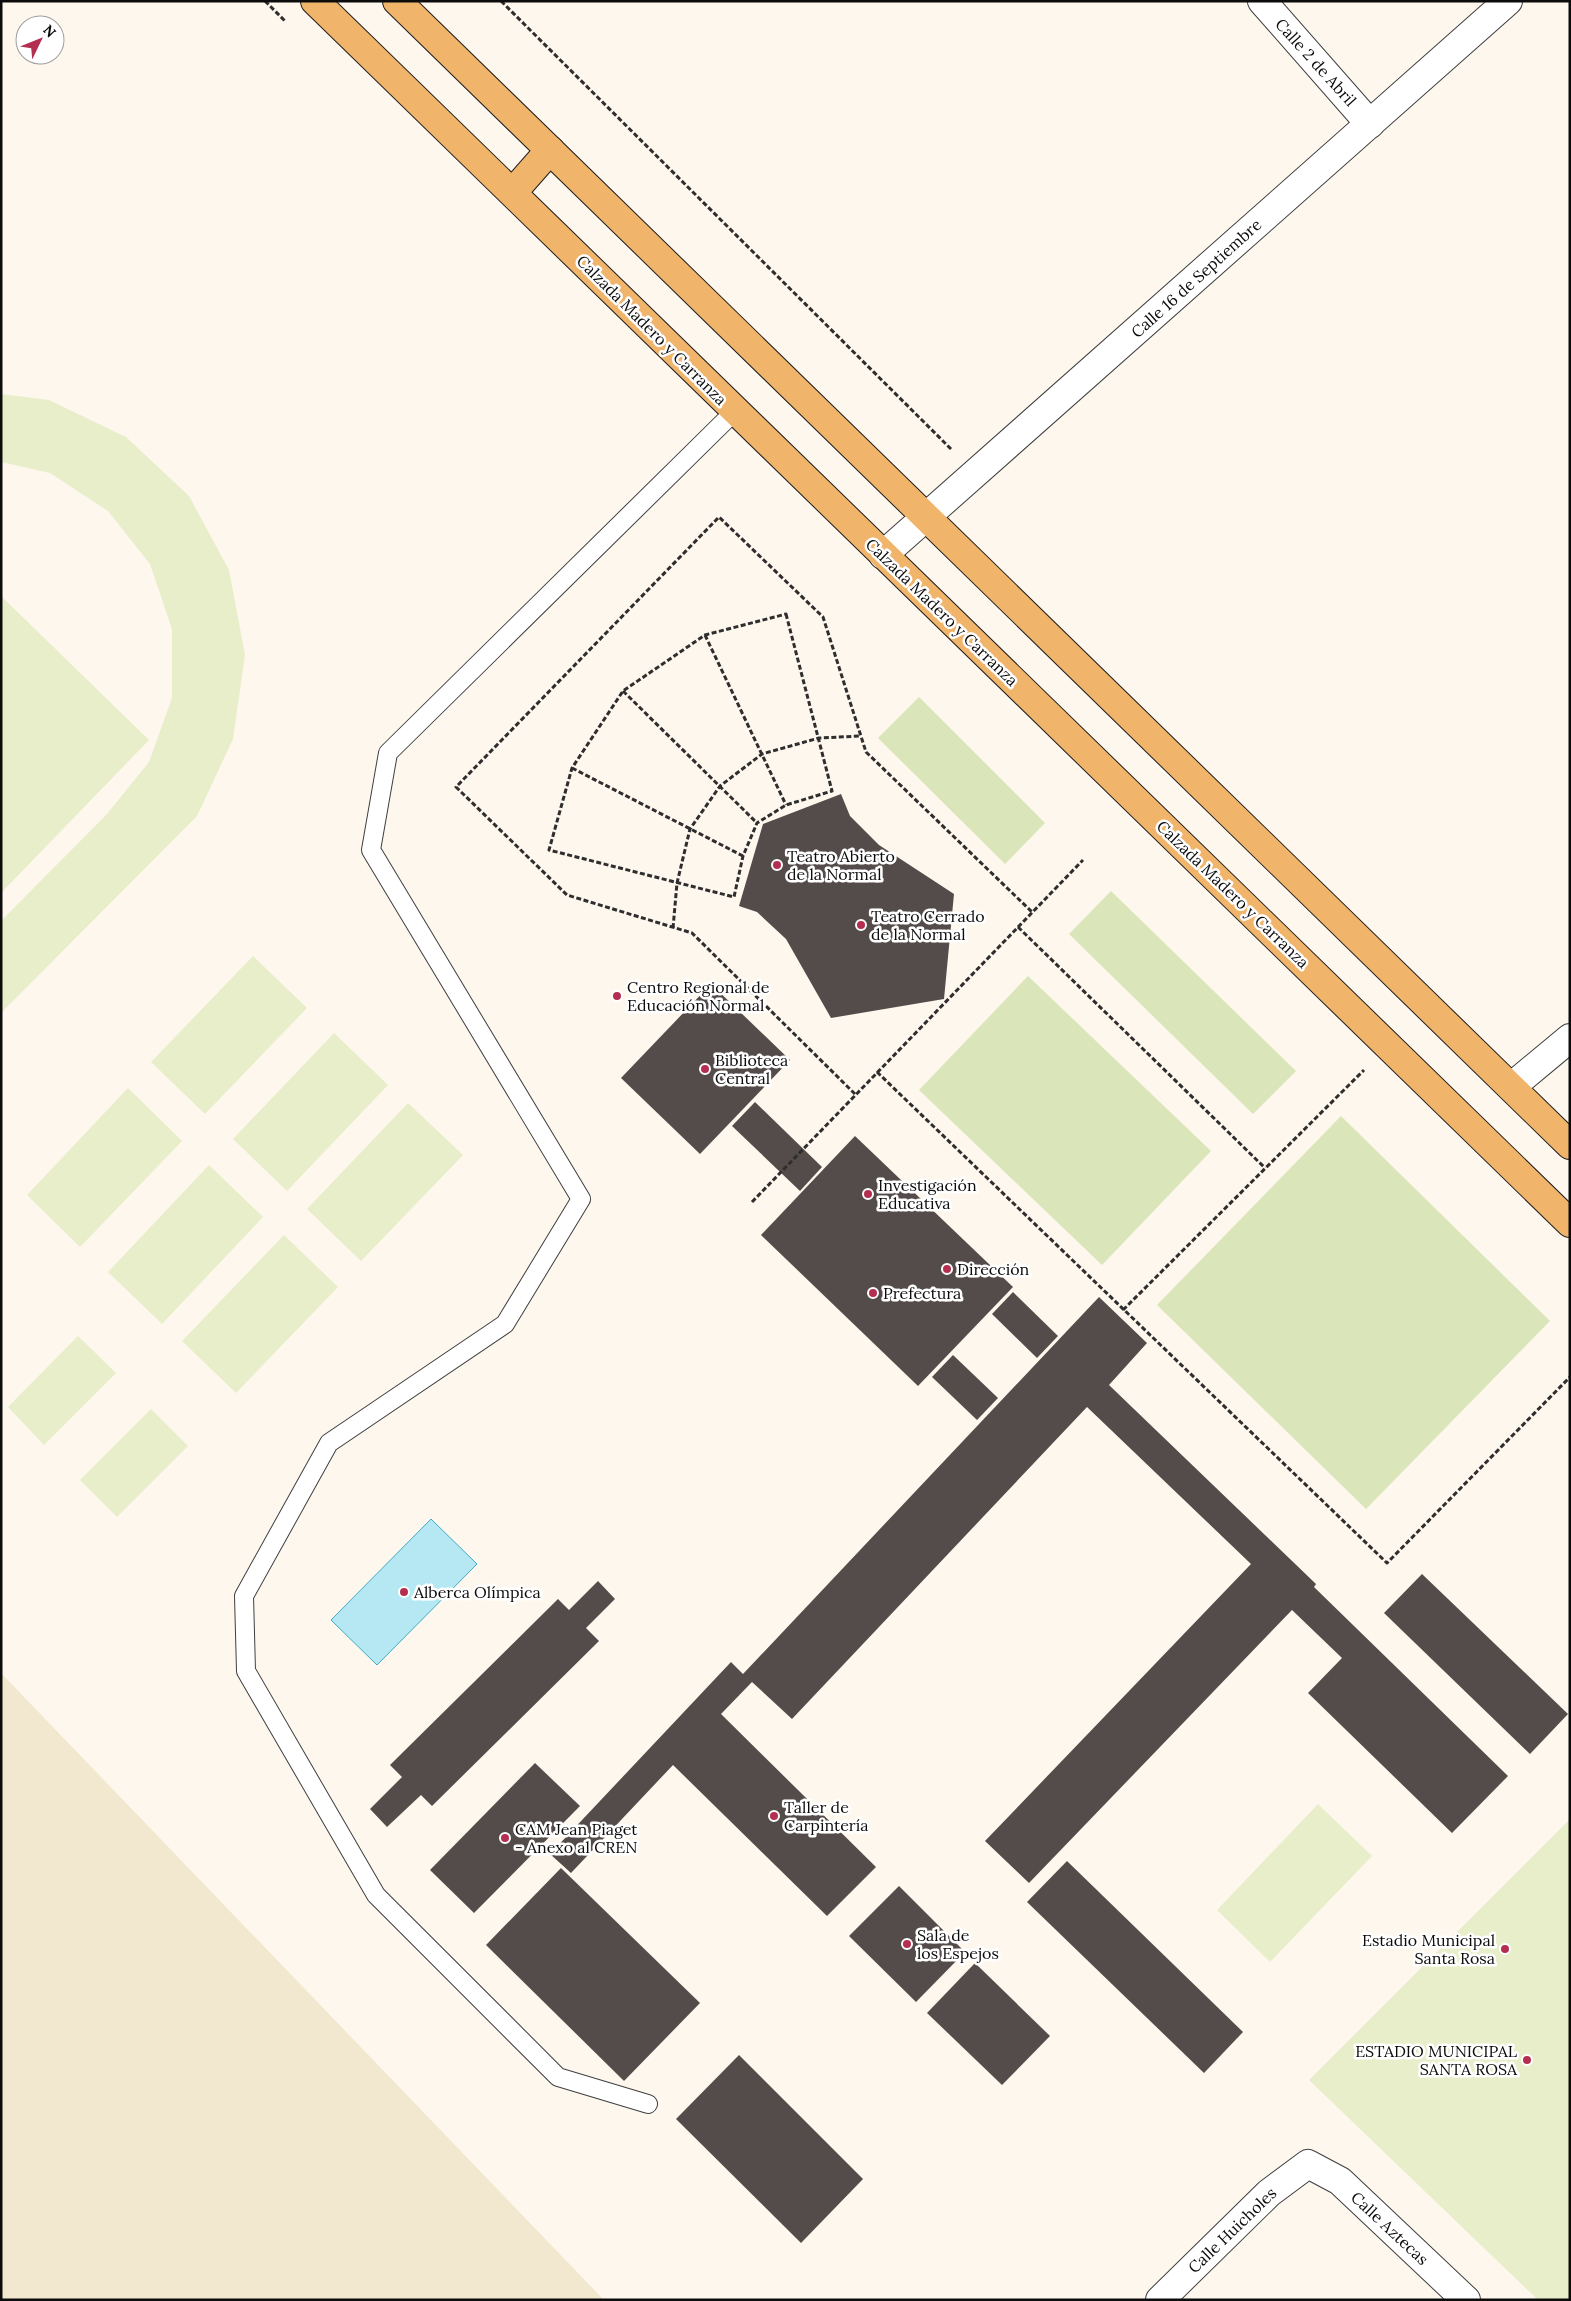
<svg xmlns="http://www.w3.org/2000/svg" width="1571" height="2301" font-family="Lora,serif">
	<style>
		.farmland { fill: #f2e8cf }
		.green { fill: #dae6b9 }
		.pitch { fill: #e9eeca }
		.water { fill: #b5e8f2; stroke: #41abc4 }
		.building { fill: #544c4a }
		.lines { fill: none; stroke-linecap: round; stroke-linejoin: round }
		.lane-casing { stroke: #3f3f3f; stroke-width: 20 }
		.street-casing { stroke: #3f3f3f; stroke-width: 30 }
		.primary-casing { stroke: #1d1d1d; stroke-width: 30 }
		.path { stroke: #2e2e2e; stroke-width: 3; stroke-dasharray: 5 2.5; stroke-linecap: butt }
		.lane { stroke: #fff; stroke-width: 18 }
		.street { stroke: #fff; stroke-width: 28 }
		.primary { stroke: #f0b46b; stroke-width: 28 }
		.poi-dot { fill: #b32e50; stroke: #fff; stroke-width: 2 }
		.labels { text-anchor: middle; stroke-width: 5; stroke-linejoin: round; paint-order: stroke }
		.street-label { font-size: 16px; fill: #0c0c0c; stroke: #fff }
		.poi-label { font-size: 16px; fill: #0c0c0c; stroke: #fff; text-anchor: start }
	</style>
	<rect width="100%" height="100%" fill="#fef7ed"/>
	<!-- farmland -->
	<polygon class="farmland" points="1,1673 604,2300 1,2300"/>
	<!-- green -->
	<g class="green">
		<polygon points="919,697 1045,823 1005,864 878,738"/>
		<polygon points="1111,891 1296,1071 1253,1114 1069,934"/>
		<polygon points="1028,976 1211,1151 1102,1265 919,1090"/>
		<polygon points="1341,1116 1550,1321 1366,1509 1157,1305"/>
	</g>
	<!-- pitch -->
	<g class="pitch">
		<polygon points="1,394 49,400 126,437 189,496 229,570 245,655 233,739 197,816 1,1013 1,921 107,814 149,762 172,698 172,629 150,564 108,511 50,473 1,462"/>
		<polygon points="1,596 149,740 1,893"/>
		<polygon points="253,956 307,1008 205,1114 151,1062"/>
		<polygon points="334,1033 388,1085 287,1191 233,1139"/>
		<polygon points="128,1088 182,1141 80,1247 27,1195"/>
		<polygon points="408,1103 463,1155 361,1261 307,1209"/>
		<polygon points="209,1165 263,1217 162,1324 108,1272"/>
		<polygon points="284,1235 338,1287 236,1393 182,1341"/>
		<polygon points="78,1336 116,1373 44,1445 8,1407"/>
		<polygon points="151,1409 188,1446 117,1517 80,1480"/>
		<polygon points="1318,1804 1372,1856 1270,1962 1217,1910"/>
		<polygon points="1570,1819 1570,2300 1538,2300 1309,2080"/>
	</g>
	<!-- water -->
	<polygon class="water" points="431,1519 477,1564 377,1665 331,1620"/>
	<!-- building -->
	<g class="building">
		<polygon points="841,794 850,816 879,845 954,894 944,999 831,1018 786,939 757,912 739,906 763,824"/>
		<polygon points="711,984 790,1060 700,1154 621,1078"/>
		<polygon points="755,1102 822,1167 800,1191 732,1126"/>
		<polygon points="855,1136 1013,1287 918,1386 761,1235"/>
		<polygon points="1013,1292 1058,1336 1037,1358 992,1314"/>
		<polygon points="1099,1297 1147,1343 1109,1385 1316,1584 1314,1587 1508,1776 1452,1833 1308,1693 1342,1658 1292,1610 1029,1883 985,1841 1251,1564 1087,1407 792,1719 752,1682 721,1714 876,1867 827,1916 673,1765 571,1873 550,1854 731,1662 743,1674"/>
		<polygon points="953,1355 998,1398 977,1420 932,1377"/>
		<polygon points="1422,1574 1568,1714 1530,1754 1384,1613"/>
		<polygon points="598,1581 615,1599 586,1628 599,1641 432,1806 421,1795 387,1827 370,1809 402,1777 390,1765 558,1599 569,1610"/>
		<polygon points="535,1763 580,1806 474,1913 430,1870"/>
		<polygon points="1067,1861 1243,2032 1204,2073 1027,1902"/>
		<polygon points="561,1868 700,2003 624,2081 486,1945"/>
		<polygon points="899,1886 965,1952 916,2002 849,1936"/>
		<polygon points="975,1963 1050,2036 1002,2085 927,2013"/>
		<polygon points="739,2055 863,2179 801,2243 676,2119"/>
	</g>
	<g class="lines">
		<defs>
			<polyline id="lane" points="648,2104 558,2077 376,1895 246,1671 244,1596 329,1443 505,1324 581,1199 371,850 388,753 735,411"/>
			<g id="street">
				<polyline points="1262,1 1370,124"/>
				<polyline points="883,555 1508,1"/>
				<polyline points="1511,1087 1570,1038"/>
				<polyline points="1160,2300 1269,2193 1308,2164 1340,2181 1466,2300"/>
			</g>
			<g id="primary">
				<polyline points="315,1 1570,1223"/>
				<polyline points="397,1 1570,1145"/>
				<polyline points="513,192 550,150"/>
			</g>
		</defs>
		<!-- lane casing -->
		<use href="#lane" class="lane-casing"/>
		<!-- street casing -->
		<use href="#street" class="street-casing"/>
		<!-- primary casing -->
		<use href="#primary" class="primary-casing"/>
		<!-- path -->
		<g class="path">
			<polyline points="265,1 286,22"/>
			<polyline points="501,1 952,450"/>
			<polygon points="786,614 832,791 786,805 757,823 743,856 734,897 549,850 572,768 623,691 705,635"/>
			<polyline points="705,635 786,805"/>
			<polyline points="623,691 757,823"/>
			<polyline points="572,768 743,856"/>
			<polyline points="1018,927 1265,1168"/>
			<polyline points="673,928 677,883 690,829 720,786 762,754 819,738 861,736"/>
			<polyline points="877,1072 1387,1563 1570,1377"/>
			<polyline points="855,1094 692,933 567,895 456,787 719,517 823,617 866,752 1032,912"/>
			<polyline points="752,1202 1083,860"/>
			<polyline points="1123,1310 1364,1070"/>
		</g>
		<!-- lane -->
		<use href="#lane" class="lane"/>
		<!-- street -->
		<use href="#street" class="street"/>
		<!-- primary -->
		<use href="#primary" class="primary"/>
	</g>
	<!-- markers -->
	<g class="poi-dot">
		<circle cx="777" cy="865" r="5"/>
		<circle cx="861" cy="925" r="5"/>
		<circle cx="617" cy="996" r="5"/>
		<circle cx="705" cy="1069" r="5"/>
		<circle cx="868" cy="1194" r="5"/>
		<circle cx="947" cy="1269" r="5"/>
		<circle cx="873" cy="1293" r="5"/>
		<circle cx="404" cy="1592" r="5"/>
		<circle cx="774" cy="1816" r="5"/>
		<circle cx="505" cy="1838" r="5"/>
		<circle cx="907" cy="1944" r="5"/>
		<circle cx="1505" cy="1949" r="5"/>
		<circle cx="1527" cy="2060" r="5"/>
	</g>
	<g class="labels">
		<!-- street labels -->
		<g class="street-label">
			<text transform="translate(1316 62) rotate(48)" y="6">Calle 2 de Abril</text>
			<text transform="translate(1196 278) rotate(-42)" y="6">Calle 16 de Septiembre</text>
			<text transform="translate(652 330) rotate(45)" y="6">Calzada Madero y Carranza</text>
			<text transform="translate(942 612) rotate(44)" y="6">Calzada Madero y Carranza</text>
			<text transform="translate(1233 894) rotate(44)" y="6">Calzada Madero y Carranza</text>
			<text transform="translate(1390 2228) rotate(43)" y="6">Calle Aztecas</text>
			<text transform="translate(1232 2230) rotate(-44)" y="6">Calle Huicholes</text>
		</g>
		<!-- poi labels -->
		<g class="poi-label">
			<text x="787" y="862">Teatro Abierto<tspan x="787" dy="18">de la Normal</tspan></text>
			<text x="871" y="922">Teatro Cerrado<tspan x="871" dy="18">de la Normal</tspan></text>
			<text x="627" y="993">Centro Regional de<tspan x="627" dy="18">Educación Normal</tspan></text>
			<text x="715" y="1066">Biblioteca<tspan x="715" dy="18">Central</tspan></text>
			<text x="878" y="1191">Investigación<tspan x="878" dy="18">Educativa</tspan></text>
			<text x="957" y="1275">Dirección</text>
			<text x="883" y="1299">Prefectura</text>
			<text x="414" y="1598">Alberca Olímpica</text>
			<text x="784" y="1813">Taller de<tspan x="784" dy="18">Carpintería</tspan></text>
			<text x="515" y="1835">CAM Jean Piaget<tspan x="515" dy="18">- Anexo al CREN</tspan></text>
			<text x="917" y="1941">Sala de<tspan x="917" dy="18">los Espejos</tspan></text>
			<text x="1495" y="1946" text-anchor="end">Estadio Municipal<tspan x="1495" dy="18">Santa Rosa</tspan></text>
			<text x="1517" y="2057" text-anchor="end">ESTADIO MUNICIPAL<tspan x="1517" dy="18">SANTA ROSA</tspan></text>
		</g>
	</g>
	<!-- border -->
	<rect width="1571" height="2301" fill="none" stroke="#0c0c0c" stroke-width="5"/>
	<!-- north arrow -->
	<g transform="translate(40 40) rotate(47)"><circle r="24" fill="#ffffff" stroke="#9e9e9e"/>
	<path d="M0-4L9 19L0 12L-9 19Z" fill="#b32e50"/>
	<text y="-8" font-size="14" font-weight="bold" text-anchor="middle" fill="#0c0c0c">N</text>
	</g>
</svg>
